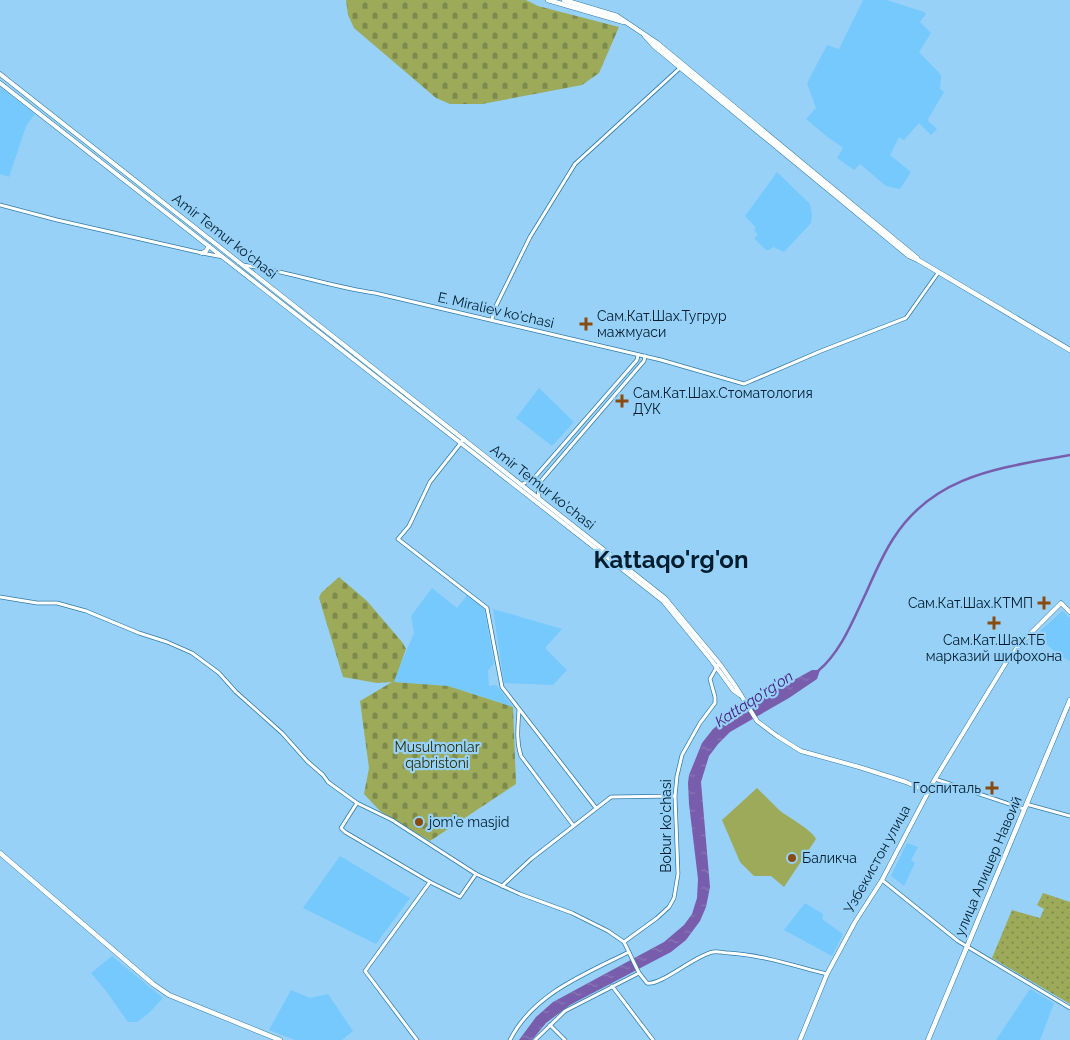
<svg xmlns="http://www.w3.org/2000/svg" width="1070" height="1040" font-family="Raleway,sans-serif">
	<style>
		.built { fill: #76c9fd }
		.cemetery { fill: url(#cemetery-stones) }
		.park { fill: url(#park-dots) }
		.garden { fill: #9caa5a }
		.water { fill: url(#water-ripples) }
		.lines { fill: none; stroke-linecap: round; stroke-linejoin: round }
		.canal { stroke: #785dad; stroke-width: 2.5 }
		.tertiary-casing { stroke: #307ca7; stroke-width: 4.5 }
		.secondary-casing { stroke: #307ca7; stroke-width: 5 }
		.primary-casing { stroke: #307ca7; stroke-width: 5.5 }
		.tertiary { stroke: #fff; stroke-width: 3 }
		.secondary { stroke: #fff; stroke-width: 4 }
		.primary { stroke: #fff; stroke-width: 4.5 }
		.poi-dot { fill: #894b0f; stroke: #97d1f7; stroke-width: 2 }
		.labels { text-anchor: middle; stroke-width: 4.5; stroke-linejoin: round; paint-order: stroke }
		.street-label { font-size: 14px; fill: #001d2e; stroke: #97d1f7 }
		.poi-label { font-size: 14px; fill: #001d2e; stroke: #97d1f7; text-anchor: start }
		.park-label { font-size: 14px; fill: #292f06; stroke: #97d1f7 }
		.water-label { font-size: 15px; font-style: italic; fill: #421578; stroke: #97d1f7 }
		.town-label { font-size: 24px; font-weight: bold; fill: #001d2e; stroke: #97d1f7 }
	</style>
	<defs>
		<pattern id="cemetery-stones" width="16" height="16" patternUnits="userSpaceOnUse" patternTransform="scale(1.25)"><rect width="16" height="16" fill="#9caa5a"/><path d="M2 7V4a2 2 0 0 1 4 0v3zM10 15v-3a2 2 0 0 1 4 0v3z" fill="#7d8a4b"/></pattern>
		<pattern id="park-dots" width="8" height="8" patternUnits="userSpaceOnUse" patternTransform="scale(1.25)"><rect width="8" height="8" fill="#9caa5a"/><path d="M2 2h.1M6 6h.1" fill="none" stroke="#7d8a4b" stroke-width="1.8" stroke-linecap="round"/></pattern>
		<pattern id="water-ripples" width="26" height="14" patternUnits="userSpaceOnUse" patternTransform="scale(1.25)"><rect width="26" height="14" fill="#785dad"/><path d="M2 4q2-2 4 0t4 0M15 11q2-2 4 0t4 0" fill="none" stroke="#8979b3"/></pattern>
	</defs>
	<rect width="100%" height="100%" fill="#97d1f7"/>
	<!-- built -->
	<g class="built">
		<polygon points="863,0 887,0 924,12 926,14 920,22 931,33 919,52 941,75 940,89 944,92 928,119 929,122 937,129 931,135 919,123 904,140 899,137 890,155 911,172 900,189 886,186 860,164 854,170 837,158 843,148 825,135 806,119 816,108 807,83 827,45 839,49"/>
		<polygon points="0,87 35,114 26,126 9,177 0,174"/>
		<polygon points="777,172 810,204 812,215 811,223 784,252 773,247 769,250 766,250 754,238 758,235 754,230 756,228 745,216"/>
		<polygon points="539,388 574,422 552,446 516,418"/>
		<polygon points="432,588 457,608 468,594 484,607 494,663 488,671 489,686 496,685 513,707 448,686 393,682 414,633 411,616"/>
		<polygon points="493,609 562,629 545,648 567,670 553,685 504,683"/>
		<polygon points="1062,611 1070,618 1070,661 1060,656 1036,635"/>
		<polygon points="907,843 918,847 911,860 915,863 904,886 891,876"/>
		<polygon points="340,856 410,898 376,944 303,908"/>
		<polygon points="805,903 823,914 822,919 843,934 832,956 784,930"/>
		<polygon points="112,956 163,998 149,1013 137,1022 128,1022 106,991 91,973"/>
		<polygon points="1030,989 1054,1003 1040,1040 996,1040"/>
		<polygon points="291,990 310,998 328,994 353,1031 342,1040 295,1040 269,1030"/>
	</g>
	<!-- cemetery -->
	<g class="cemetery">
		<polygon points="346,0 526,0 538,6 619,27 599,73 582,85 482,104 450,104 436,98 354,28 348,15"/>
		<polygon points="339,577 367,601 402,642 406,649 394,682 448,686 513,707 516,784 430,841 380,811 364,794 369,768 360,701 392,682 377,683 343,677 319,598 321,593"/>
	</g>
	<!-- park -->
	<polygon class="park" points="1043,893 1070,902 1070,1004 992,958 1012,910 1040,918 1044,909 1037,905"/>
	<!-- garden -->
	<path class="garden" d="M757,788C764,795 772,803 779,810C789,818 811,829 816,839L784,887L771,876H754L740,862L722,820Z"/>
	<!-- water -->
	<polygon class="water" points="812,670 820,670 817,679 789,698 730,732 718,744 709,756 701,782 710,887 706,907 700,921 686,940 671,952 570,1005 546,1023 532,1040 519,1040 536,1017 553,1002 664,942 684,925 692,914 697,898 698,879 689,804 688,783 689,775 702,743 713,729 729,716"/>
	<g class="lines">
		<!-- canal -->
		<path class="canal" d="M818,671C841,652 853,620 866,593C874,575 882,556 893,539C934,474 1001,468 1070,455"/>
		<defs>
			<g id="tertiary">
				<polyline points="0,205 57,220 202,253 223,257"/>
				<path d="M243,265C288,271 331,287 375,293L661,360L744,384L821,351L906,318L938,273"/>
				<polyline points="492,320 493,312 530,237 575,164 680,68"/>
				<polyline points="464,439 430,482 409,526 398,539 487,608 502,687 596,808"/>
				<polyline points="521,485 535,477 637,360 638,355"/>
				<polyline points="539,498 538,487 540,482 644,361 645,356"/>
				<path d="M0,597L37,603H57L86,611L139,633L167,642L192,653L219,673L236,692L282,733L307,761L323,775L328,782L357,803L392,820L476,874L520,894L572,913L608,931L624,942L639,973L647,983C661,986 695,955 713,952C718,951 724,953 729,953C762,955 795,966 827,974"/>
				<path d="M519,710C518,726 516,741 521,756L573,825"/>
				<polyline points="935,779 1024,809"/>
				<polyline points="357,803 341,828 345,832 430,882 460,897 476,874"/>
				<polyline points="1026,804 1070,816"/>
				<polyline points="882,880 958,941 1070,1008"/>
				<polyline points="502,886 531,859 611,797 675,796"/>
				<polyline points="624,942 657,918 669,907 674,898 678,874 675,796 677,776 682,755 700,723 715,703 715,697 710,679 719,663"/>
				<polyline points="612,986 653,1040"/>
				<polyline points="550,1025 565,1040"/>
				<polyline points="417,1040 365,971 430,882"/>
				<path d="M510,1040C533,994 585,974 629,952"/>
				<polyline points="535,1040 565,1011 639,973"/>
			</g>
			<g id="secondary">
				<polyline points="0,74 665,598 719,663 736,687 757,721 777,736 801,751 859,767 906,782 928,792"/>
				<polyline points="0,83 663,601 712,661 733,690 740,695"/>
				<polyline points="202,253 206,251 209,246"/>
				<polyline points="800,1040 827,974 855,922 882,880 935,779 1007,661 1021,643 1061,603 1070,612"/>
			</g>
			<g id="primary">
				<polyline points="548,0 624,22"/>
				<polyline points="564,0 617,16 657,43 917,258"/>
				<polyline points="645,36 654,46 909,256 918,260 1070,350"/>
				<polyline points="0,853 153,984 169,995 280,1040"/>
				<polyline points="928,1040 1070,700"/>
			</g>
		</defs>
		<!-- tertiary casing -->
		<use href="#tertiary" class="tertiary-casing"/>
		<!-- secondary casing -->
		<use href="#secondary" class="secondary-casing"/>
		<!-- primary casing -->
		<use href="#primary" class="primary-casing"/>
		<!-- tertiary -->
		<use href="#tertiary" class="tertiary"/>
		<!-- secondary -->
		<use href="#secondary" class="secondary"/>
		<!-- primary -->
		<use href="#primary" class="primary"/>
	</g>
	<!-- markers -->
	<g class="poi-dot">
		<path d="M583.5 316.5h5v5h5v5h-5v5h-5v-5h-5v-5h5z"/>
		<path d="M619.5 393.5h5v5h5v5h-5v5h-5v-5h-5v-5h5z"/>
		<path d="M1041.5 595.5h5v5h5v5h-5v5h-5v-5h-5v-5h5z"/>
		<path d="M991.5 615.5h5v5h5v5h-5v5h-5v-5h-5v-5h5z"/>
		<path d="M989.5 780.5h5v5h5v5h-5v5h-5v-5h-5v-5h5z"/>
		<circle cx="419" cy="822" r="5"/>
		<circle cx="792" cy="858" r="5"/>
	</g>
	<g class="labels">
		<!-- street labels -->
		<g class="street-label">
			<text transform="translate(225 236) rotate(38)" y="5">Amir Temur ko'chasi</text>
			<text transform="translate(496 310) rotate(13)" y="5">E. Miraliev ko'chasi</text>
			<text transform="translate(543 487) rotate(38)" y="5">Amir Temur ko'chasi</text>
			<text transform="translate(666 826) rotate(-90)" y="5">Bobur ko'chasi</text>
			<text transform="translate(877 859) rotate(-61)" y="5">Узбекистон улица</text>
			<text transform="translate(988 866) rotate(-67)" y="5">улица Алишер Навоий</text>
		</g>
		<!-- poi labels -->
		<g class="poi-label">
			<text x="597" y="321">Сам.Кат.Шах.Тугрур<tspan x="597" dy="16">мажмуаси</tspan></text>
			<text x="633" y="398">Сам.Кат.Шах.Стоматология<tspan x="633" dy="16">ДУК</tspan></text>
			<text x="1033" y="608" text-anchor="end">Сам.Кат.Шах.КТМП</text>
			<text x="994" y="645" text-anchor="middle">Сам.Кат.Шах.ТБ<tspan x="994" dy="16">марказий шифохона</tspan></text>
			<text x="981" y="793" text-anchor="end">Госпиталь</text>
			<text x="429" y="827">jom'e masjid</text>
			<text x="802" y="863">Баликча</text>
		</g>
		<!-- park labels -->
		<g class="park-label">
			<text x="437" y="752">Musulmonlar<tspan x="437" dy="16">qabristoni</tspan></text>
		</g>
		<!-- water labels -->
		<g class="water-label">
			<text transform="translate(754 699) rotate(-33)" y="5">Kattaqo'rg'on</text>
		</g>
		<!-- town labels -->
		<g class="town-label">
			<text x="671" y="568">Kattaqo'rg'on</text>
		</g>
	</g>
</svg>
